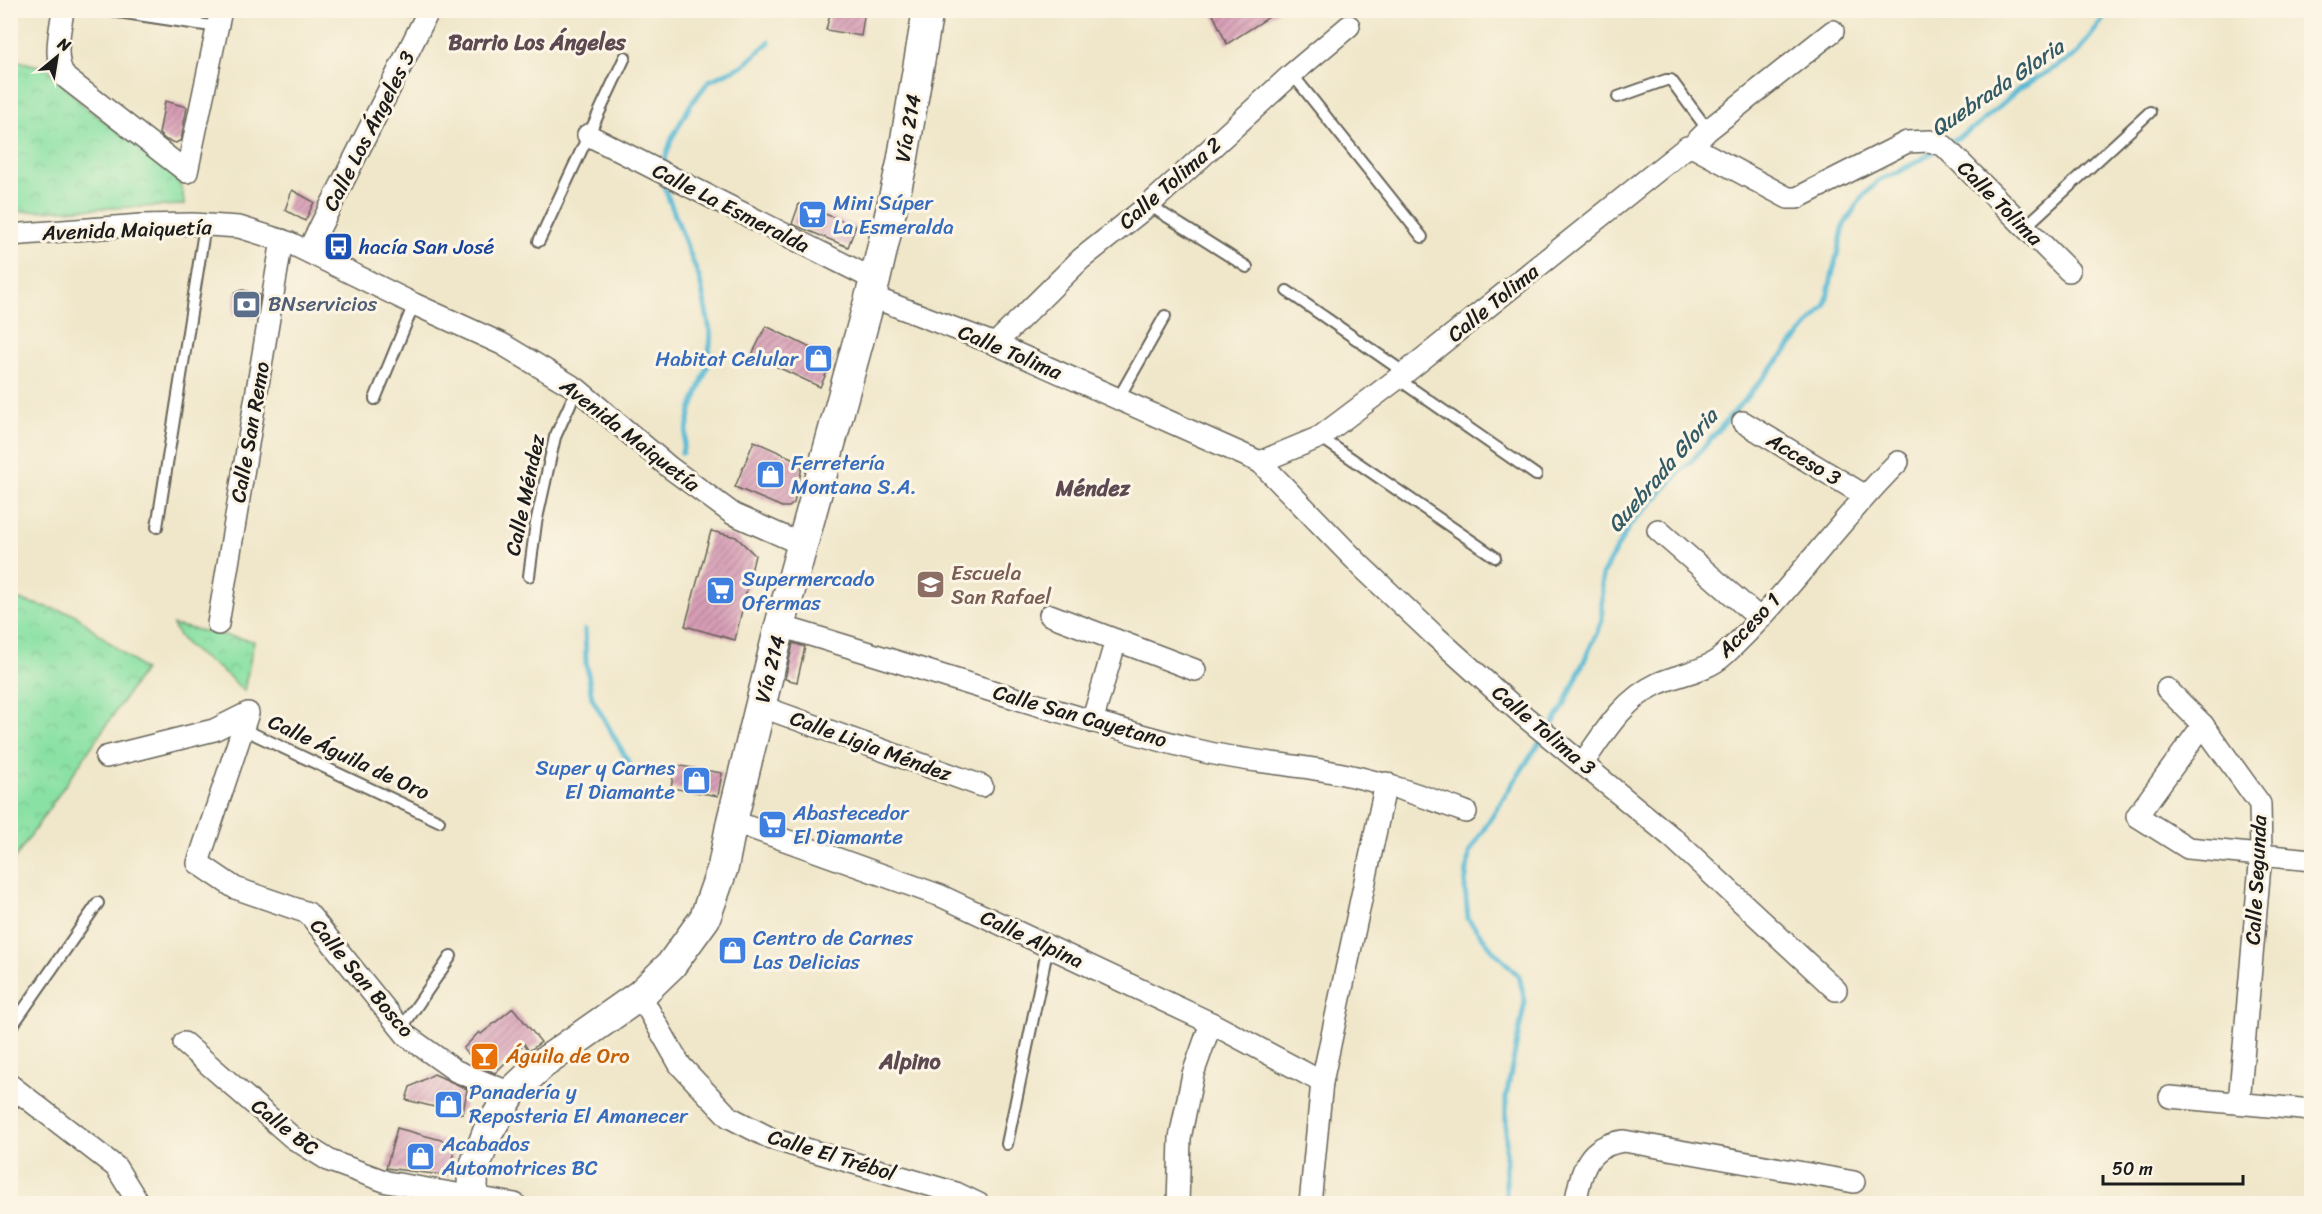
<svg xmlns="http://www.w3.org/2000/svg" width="2322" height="1214" font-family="Sriracha,sans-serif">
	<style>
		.park { fill: url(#park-crowns); stroke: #537e60; stroke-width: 1.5 }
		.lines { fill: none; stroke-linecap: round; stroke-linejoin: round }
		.stream { stroke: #55b9d4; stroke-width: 5 }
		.building { fill: url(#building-hatch) }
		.service-casing { stroke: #666359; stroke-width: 14 }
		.minor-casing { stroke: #666359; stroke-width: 24 }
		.secondary-casing { stroke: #666359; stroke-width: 33 }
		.service { stroke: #fff; stroke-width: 10 }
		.minor { stroke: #fff; stroke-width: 21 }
		.secondary { stroke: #fff; stroke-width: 30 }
		.labels { text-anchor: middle; stroke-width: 6; stroke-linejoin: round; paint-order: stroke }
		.street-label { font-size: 21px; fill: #1c1c1c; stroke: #fcf5e5 }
		.shop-label { font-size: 21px; fill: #366cbe; stroke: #fcf5e5; text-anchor: start }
		.transit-label { font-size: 21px; fill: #164399; stroke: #fcf5e5; text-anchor: start }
		.service-label { font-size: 21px; fill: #4e5e75; stroke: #fcf5e5; text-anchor: start }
		.education-label { font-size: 21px; fill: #785e54; stroke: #fcf5e5; text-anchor: start }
		.food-label { font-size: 21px; fill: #c56008; stroke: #fcf5e5; text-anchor: start }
		.neighbourhood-label { font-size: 22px; font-weight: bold; fill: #5d4952; stroke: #fcf5e5 }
		.water-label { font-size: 22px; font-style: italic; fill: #335b66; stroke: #fcf5e5 }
	</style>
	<defs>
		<pattern id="park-crowns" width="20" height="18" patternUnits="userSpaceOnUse" patternTransform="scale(1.5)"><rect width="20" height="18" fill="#8ae1a4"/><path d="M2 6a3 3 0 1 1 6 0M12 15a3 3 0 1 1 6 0" fill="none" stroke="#76c08d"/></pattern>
		<pattern id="building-hatch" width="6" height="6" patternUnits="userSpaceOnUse" patternTransform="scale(1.5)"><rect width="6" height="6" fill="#d79db6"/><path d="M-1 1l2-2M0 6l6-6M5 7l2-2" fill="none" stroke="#ae7f93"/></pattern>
	</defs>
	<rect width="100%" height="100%" fill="#fcf5e5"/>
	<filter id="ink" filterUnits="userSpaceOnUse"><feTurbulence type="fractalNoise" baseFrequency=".0167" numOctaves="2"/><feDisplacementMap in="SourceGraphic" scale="12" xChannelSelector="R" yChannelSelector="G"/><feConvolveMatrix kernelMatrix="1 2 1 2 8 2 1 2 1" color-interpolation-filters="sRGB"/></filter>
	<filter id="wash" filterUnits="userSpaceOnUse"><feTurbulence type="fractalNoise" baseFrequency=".008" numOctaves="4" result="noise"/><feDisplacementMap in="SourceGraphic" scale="24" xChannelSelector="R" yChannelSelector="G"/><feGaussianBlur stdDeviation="1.35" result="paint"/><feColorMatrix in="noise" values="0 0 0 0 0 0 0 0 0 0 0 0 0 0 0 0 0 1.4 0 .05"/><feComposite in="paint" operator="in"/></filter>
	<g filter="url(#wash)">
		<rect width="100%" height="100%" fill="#f0e7ca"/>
		<!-- park -->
		<g class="park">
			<polygon points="10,59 47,68 84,106 177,176 183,193 184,205 11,212"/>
			<polygon points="11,598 74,614 144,670 11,864"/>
			<path d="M173,625L254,641L244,691C237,684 230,677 222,671C205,658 182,647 173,625Z"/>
		</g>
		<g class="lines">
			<!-- stream -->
			<g class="stream">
				<polyline points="1947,144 1977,126 2020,88 2076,55 2110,10"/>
				<polyline points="663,165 672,138 691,104 709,81 744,65 769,42"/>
				<polyline points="663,184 700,280 711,336 707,368 691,410 682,453"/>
				<polyline points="585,630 586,662 592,698 629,763"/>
				<polyline points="1548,731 1563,708 1602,621 1602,575 1630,525 1697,455 1825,306 1844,225 1861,198 1879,180 1899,172 1937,150"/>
				<polyline points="1506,1204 1506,1097 1525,1001 1519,976 1492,949 1468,919 1465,887 1469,853 1509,789 1542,739"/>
			</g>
		</g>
		<g id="blocks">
			<!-- building -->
			<g class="building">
				<polygon points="831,10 865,10 861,36 826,30"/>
				<polygon points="1211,10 1280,10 1227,44"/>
				<polygon points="165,101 187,107 181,140 176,143 166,140 159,134"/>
				<polygon points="292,190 314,202 305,221 285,210"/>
				<polygon points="799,204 856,226 848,247 792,224"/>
				<polygon points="243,290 260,295 256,318 233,314 235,292"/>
				<polygon points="766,326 833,359 820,387 752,355"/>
				<polygon points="754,441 803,463 794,503 789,507 782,507 735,487"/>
				<polygon points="711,531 736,537 755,555 735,640 685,626"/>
				<polygon points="793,643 805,647 797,682 785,679"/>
				<polygon points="675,765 722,773 718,796 671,788"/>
				<polygon points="513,1008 541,1042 529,1051 524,1044 495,1073 486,1069 463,1049 479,1032 481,1034"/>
				<polygon points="434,1074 467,1089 463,1114 406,1100 410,1087"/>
				<polygon points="397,1128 456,1144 450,1176 386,1168"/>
			</g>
		</g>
	</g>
	<g filter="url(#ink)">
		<use href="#blocks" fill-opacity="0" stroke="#666359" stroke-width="1.5"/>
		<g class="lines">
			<defs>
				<g id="service">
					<polyline points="105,10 218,27"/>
					<polyline points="1292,74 1422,237"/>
					<polyline points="1618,97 1666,80 1671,80 1708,130"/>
					<polyline points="1149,205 1247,267"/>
					<polyline points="2025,227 2150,112"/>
					<polyline points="539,241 625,57"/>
					<polyline points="1287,291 1405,373"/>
					<polyline points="1398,379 1536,475"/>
					<polyline points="375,399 414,304"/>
					<polyline points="1118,399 1165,316"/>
					<polyline points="1320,437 1495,557"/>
					<polyline points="157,527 205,225"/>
					<polyline points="529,576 536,523 555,437 577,389"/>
					<polyline points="243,729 439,821"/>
					<polyline points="10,1029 98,903"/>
					<polyline points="401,1029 451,956"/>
					<polyline points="10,1107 21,1093"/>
					<polyline points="1007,1144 1048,946"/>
				</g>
				<g id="minor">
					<path d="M63,10C60,33 52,60 66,78L187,172L221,10"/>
					<polyline points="588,135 875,280"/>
					<polyline points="1691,147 1708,130 1833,31"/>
					<polyline points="10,235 141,225 193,224 239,227 290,243 414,304 502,344 577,389 669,467 733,514 803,545"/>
					<polyline points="308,251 429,10"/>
					<polyline points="870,296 995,344 1260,462 1320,437 1405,373 1687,147 1695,148 1788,198 1797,198 1907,142 1930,141 1944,146 2069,271"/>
					<polyline points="995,344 1081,259 1149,205 1292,74 1349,26"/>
					<polyline points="1743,422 1864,495"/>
					<polyline points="1260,462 1362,567 1434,635 1524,716 1674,839 1836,990"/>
					<polyline points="1658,530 1759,618"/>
					<polyline points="1050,615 1195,670"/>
					<polyline points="218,624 282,240"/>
					<path d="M780,626C919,667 1057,714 1197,750C1239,761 1284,763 1327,771C1375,779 1420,795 1466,812"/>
					<polyline points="2167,689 2203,725 2260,804 2261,854 2239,1103"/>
					<polyline points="760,706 982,786"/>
					<polyline points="1092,722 1116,640"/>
					<polyline points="2203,725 2137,816 2188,848 2312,860"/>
					<polyline points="106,757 214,730 248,713 198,863 235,888 308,913 407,1036 456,1071 511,1093"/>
					<path d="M1583,763C1604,733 1623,700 1657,684C1678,674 1706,672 1724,655C1787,597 1836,523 1898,462"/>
					<polyline points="732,821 941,896 1211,1023 1322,1082"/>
					<polyline points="640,995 680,1065 729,1117 772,1139 956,1193 979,1204"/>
					<polyline points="184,1043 293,1138 330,1161 387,1182 515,1204"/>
					<polyline points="10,1085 116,1167 139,1204"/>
					<polyline points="2170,1097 2312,1110"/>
					<polyline points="1178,1204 1180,1138 1193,1074 1211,1023"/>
					<polyline points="1310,1204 1322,1082 1386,783"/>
					<path d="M1575,1204C1582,1170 1586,1146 1624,1141L1854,1182"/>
				</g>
				<polyline id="secondary" points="472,1204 473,1171 488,1132 511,1093 542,1064 640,995 671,965 705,918 723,867 732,821 780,626 875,280 902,163 928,10"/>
			</defs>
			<!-- service casing -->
			<use href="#service" class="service-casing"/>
			<!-- minor casing -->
			<use href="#minor" class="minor-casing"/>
			<!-- secondary casing -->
			<use href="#secondary" class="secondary-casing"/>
			<!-- service -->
			<use href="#service" class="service"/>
			<!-- minor -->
			<use href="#minor" class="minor"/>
			<!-- secondary -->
			<use href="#secondary" class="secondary"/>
		</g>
	</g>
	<!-- icons -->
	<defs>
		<symbol id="supermarket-square" viewBox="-11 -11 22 22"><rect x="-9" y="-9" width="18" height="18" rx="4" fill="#3f7fe0" stroke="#fcf5e5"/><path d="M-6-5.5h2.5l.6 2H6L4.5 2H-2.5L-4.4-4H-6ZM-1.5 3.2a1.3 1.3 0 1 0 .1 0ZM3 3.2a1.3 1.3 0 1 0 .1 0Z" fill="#fff"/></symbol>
		<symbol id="bus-square" viewBox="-11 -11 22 22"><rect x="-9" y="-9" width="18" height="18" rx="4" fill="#1a4fb4" stroke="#fcf5e5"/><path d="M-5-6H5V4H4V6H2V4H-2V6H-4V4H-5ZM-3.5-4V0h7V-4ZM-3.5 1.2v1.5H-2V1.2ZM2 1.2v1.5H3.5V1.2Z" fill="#fff"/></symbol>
		<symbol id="bank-square" viewBox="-11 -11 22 22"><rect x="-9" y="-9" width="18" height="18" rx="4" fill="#5c6f8a" stroke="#fcf5e5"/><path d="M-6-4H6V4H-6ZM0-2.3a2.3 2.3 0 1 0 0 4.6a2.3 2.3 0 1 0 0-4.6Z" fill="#fff"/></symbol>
		<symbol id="shop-square" viewBox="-11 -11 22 22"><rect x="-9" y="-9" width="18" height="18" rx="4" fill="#3f7fe0" stroke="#fcf5e5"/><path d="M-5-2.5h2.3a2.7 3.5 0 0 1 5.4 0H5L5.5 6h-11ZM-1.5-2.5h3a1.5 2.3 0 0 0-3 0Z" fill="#fff"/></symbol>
		<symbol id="school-square" viewBox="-11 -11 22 22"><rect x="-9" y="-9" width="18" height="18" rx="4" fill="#8d6e63" stroke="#fcf5e5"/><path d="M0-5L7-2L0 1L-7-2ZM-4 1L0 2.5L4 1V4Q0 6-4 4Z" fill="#fff"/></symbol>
		<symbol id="bar-square" viewBox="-11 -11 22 22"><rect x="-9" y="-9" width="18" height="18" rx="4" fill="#e8710a" stroke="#fcf5e5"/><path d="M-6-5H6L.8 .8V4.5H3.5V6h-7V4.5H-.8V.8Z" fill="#fff"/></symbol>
	</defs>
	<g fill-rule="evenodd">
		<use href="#supermarket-square" x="796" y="198" width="33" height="33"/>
		<use href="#bus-square" x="322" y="230" width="33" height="33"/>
		<use href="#bank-square" x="230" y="288" width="33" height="33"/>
		<use href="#shop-square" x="802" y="342" width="33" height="33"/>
		<use href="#shop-square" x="754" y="458" width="33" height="33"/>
		<use href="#school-square" x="914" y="568" width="33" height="33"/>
		<use href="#supermarket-square" x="704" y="574" width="33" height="33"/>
		<use href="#shop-square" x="680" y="764" width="33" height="33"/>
		<use href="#supermarket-square" x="756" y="808" width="33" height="33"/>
		<use href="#shop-square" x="716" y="934" width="33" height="33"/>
		<use href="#bar-square" x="468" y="1040" width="33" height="33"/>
		<use href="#shop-square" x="432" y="1088" width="33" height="33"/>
		<use href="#shop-square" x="404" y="1140" width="33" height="33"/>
	</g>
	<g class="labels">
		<!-- street labels -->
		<g class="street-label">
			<text transform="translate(908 128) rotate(-80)" y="7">Vía 214</text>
			<text transform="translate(369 131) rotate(-63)" y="7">Calle Los Ángeles 3</text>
			<text transform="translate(1170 183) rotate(-41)" y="7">Calle Tolima 2</text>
			<text transform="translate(2000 203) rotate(45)" y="7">Calle Tolima</text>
			<text transform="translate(731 208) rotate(27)" y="7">Calle La Esmeralda</text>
			<text transform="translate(127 230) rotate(-2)" y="7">Avenida Maiquetía</text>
			<text transform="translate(1493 303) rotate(-39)" y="7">Calle Tolima</text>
			<text transform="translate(1010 352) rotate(23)" y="7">Calle Tolima</text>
			<text transform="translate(250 432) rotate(-80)" y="7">Calle San Remo</text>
			<text transform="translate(630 435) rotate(38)" y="7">Avenida Maiquetía</text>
			<text transform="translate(1804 459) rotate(31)" y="7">Acceso 3</text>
			<text transform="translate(525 495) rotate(-78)" y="7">Calle Méndez</text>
			<text transform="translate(1749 625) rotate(-46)" y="7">Acceso 1</text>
			<text transform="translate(770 669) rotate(-76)" y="7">Vía 214</text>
			<text transform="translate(1080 716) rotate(16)" y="7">Calle San Cayetano</text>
			<text transform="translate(1544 730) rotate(40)" y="7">Calle Tolima 3</text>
			<text transform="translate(871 746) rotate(20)" y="7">Calle Ligia Méndez</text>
			<text transform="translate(349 757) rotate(25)" y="7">Calle Águila de Oro</text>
			<text transform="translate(2256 880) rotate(-87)" y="7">Calle Segunda</text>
			<text transform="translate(1032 939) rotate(25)" y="7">Calle Alpina</text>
			<text transform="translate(362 978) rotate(50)" y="7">Calle San Bosco</text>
			<text transform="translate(285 1127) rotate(38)" y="7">Calle BC</text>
			<text transform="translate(832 1155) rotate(17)" y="7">Calle El Trébol</text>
		</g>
		<!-- shop labels -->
		<g class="shop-label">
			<text x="833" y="210">Mini Súper<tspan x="833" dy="24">La Esmeralda</tspan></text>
			<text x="798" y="366" text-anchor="end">Habitat Celular</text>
			<text x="791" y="470">Ferretería<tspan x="791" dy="24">Montana S.A.</tspan></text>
			<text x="742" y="586">Supermercado<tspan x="742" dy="24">Ofermas</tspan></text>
			<text x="675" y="775" text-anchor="end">Super y Carnes<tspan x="675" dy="24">El Diamante</tspan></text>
			<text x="793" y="820">Abastecedor<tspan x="793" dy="24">El Diamante</tspan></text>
			<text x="753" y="945">Centro de Carnes<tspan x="753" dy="24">Las Delicias</tspan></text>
			<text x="469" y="1099">Panadería y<tspan x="469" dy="24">Reposteria El Amanecer</tspan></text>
			<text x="442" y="1151">Acabados<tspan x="442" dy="24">Automotrices BC</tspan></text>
		</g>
		<!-- transit labels -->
		<g class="transit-label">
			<text x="359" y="254">hacía San José</text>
		</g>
		<!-- service labels -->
		<g class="service-label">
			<text x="268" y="311">BNservicios</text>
		</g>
		<!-- education labels -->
		<g class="education-label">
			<text x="951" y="580">Escuela<tspan x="951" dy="24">San Rafael</tspan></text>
		</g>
		<!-- food labels -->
		<g class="food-label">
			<text x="506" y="1063">Águila de Oro</text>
		</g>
		<!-- neighbourhood labels -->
		<g class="neighbourhood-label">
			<text x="537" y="50">Barrio Los Ángeles</text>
			<text x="1093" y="496">Méndez</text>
			<text x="910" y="1069">Alpino</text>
		</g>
		<!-- water labels -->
		<g class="water-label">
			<text transform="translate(1997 87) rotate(-34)" y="8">Quebrada Gloria</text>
			<text transform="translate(1662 470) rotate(-49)" y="8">Quebrada Gloria</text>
		</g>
	</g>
	<!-- margin -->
	<rect width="2322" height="1214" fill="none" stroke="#fcf5e5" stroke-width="36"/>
	<!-- north arrow -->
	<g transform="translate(57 57) rotate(30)" stroke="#fcf5e5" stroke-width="4.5" paint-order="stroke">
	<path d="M0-4.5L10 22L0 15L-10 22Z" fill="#1c1c1c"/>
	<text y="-9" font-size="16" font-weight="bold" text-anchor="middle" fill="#1c1c1c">N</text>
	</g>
	<!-- scale -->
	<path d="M2103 1175v9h140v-9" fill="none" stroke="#1c1c1c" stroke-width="3"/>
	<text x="2112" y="1175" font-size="18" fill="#1c1c1c" stroke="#fcf5e5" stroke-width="4.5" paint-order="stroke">50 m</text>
</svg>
